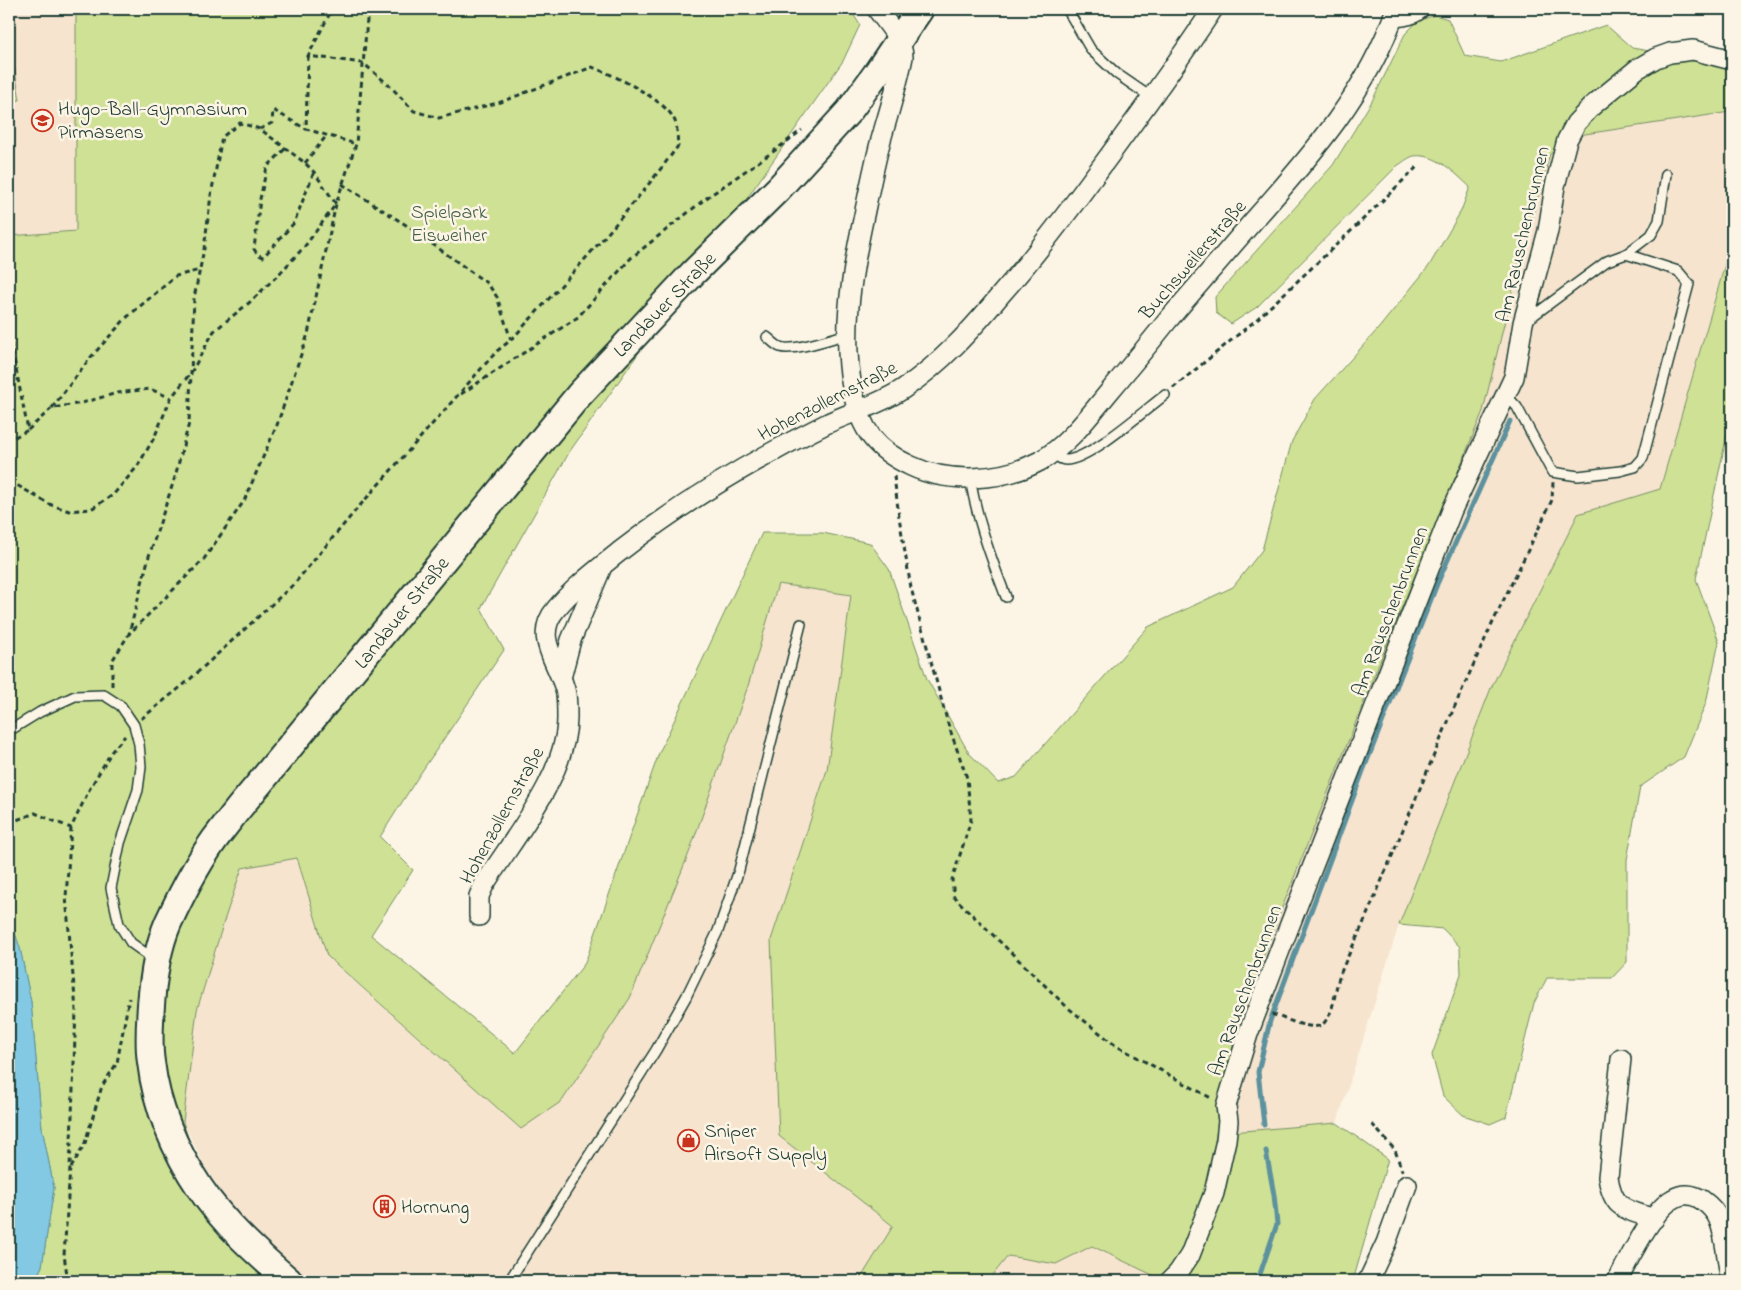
<svg xmlns="http://www.w3.org/2000/svg" width="1741" height="1290" font-family="'Indie Flower',sans-serif">
	<style>
		.built { fill: #f6e4ce }
		.green { fill: #cfe195; stroke: #778f64 }
		.water { fill: #83c9e4; stroke: #5b919e }
		.lines { fill: none; stroke-linecap: round; stroke-linejoin: round }
		.stream { stroke: #5b919e; stroke-width: 5 }
		.lane-casing { stroke: #1f3d34; stroke-width: 12 }
		.street-casing { stroke: #1f3d34; stroke-width: 22 }
		.secondary-casing { stroke: #1f3d34; stroke-width: 30 }
		.path { stroke: #1f3d34; stroke-width: 3; stroke-dasharray: 5 4; stroke-linecap: butt }
		.lane { stroke: #fcf5e5; stroke-width: 9 }
		.street { stroke: #fcf5e5; stroke-width: 19 }
		.secondary { stroke: #fcf5e5; stroke-width: 26 }
		.labels { text-anchor: middle; stroke-width: 5; stroke-linejoin: round; paint-order: stroke }
		.poi-label { font-size: 20px; fill: #1f3d34; stroke: #fcf5e5; text-anchor: start }
		.park-label { font-size: 20px; fill: #425e47; stroke: #fcf5e5 }
		.street-label { font-size: 20px; fill: #1f3d34; stroke: #fcf5e5 }
	</style>
	<rect width="100%" height="100%" fill="#fcf5e5"/>
	<filter id="ink" filterUnits="userSpaceOnUse"><feTurbulence type="fractalNoise" baseFrequency=".02" numOctaves="2"/><feDisplacementMap in="SourceGraphic" scale="10" xChannelSelector="R" yChannelSelector="G"/><feConvolveMatrix kernelMatrix="1 2 1 2 8 2 1 2 1" color-interpolation-filters="sRGB"/></filter>
	<g filter="url(#ink)">
		<!-- built -->
		<g class="built">
			<polygon points="9,9 76,9 76,231 9,236"/>
			<polygon points="1731,112 1726,261 1660,489 1578,514 1491,688 1399,925 1337,1123 1232,1132 1234,1036 1276,923 1388,641 1517,271 1550,154 1585,134"/>
			<polygon points="777,584 851,595 827,770 771,940 779,1136 893,1226 859,1281 300,1281 253,1239 206,1169 183,1122 197,1010 225,918 242,868 297,858 327,957 521,1129 689,853 748,686"/>
			<polygon points="1092,1246 1163,1280 988,1281 1008,1256 1056,1264"/>
		</g>
		<!-- green -->
		<g class="green">
			<path d="M76,9H850L860,25L843,61L570,451L481,608L504,650L418,777L380,837L413,870L371,935L515,1053L585,963L659,753L762,533H823L870,543L889,569L927,679L969,753L998,783L1016,777L1148,627L1233,587L1262,550L1292,441L1315,399L1378,329L1429,266L1461,211L1470,187C1455,173 1436,153 1414,156C1409,157 1402,163 1397,166L1257,307L1231,324L1216,313L1215,297L1333,165L1372,101L1405,34L1418,21L1435,15L1448,19L1465,56L1501,62L1606,25L1632,48L1732,65V411L1696,579L1719,642L1706,703L1684,757L1640,787L1627,860V962L1612,978H1547L1534,1003L1506,1117L1490,1124L1463,1115L1443,1096L1432,1055L1461,974L1460,947L1443,929L1399,925L1491,688L1578,514L1660,489L1726,261L1730,112L1585,134L1550,154L1517,271L1483,411L1388,641L1276,923L1234,1036L1231,1076L1224,1123L1198,1218L1183,1250L1163,1280L1092,1246L1056,1264L1008,1256L988,1281H859L893,1226L779,1136L771,940L827,770L851,595L778,584L748,686L689,853L630,998L562,1101L521,1129L327,956L297,858L242,868L225,918L197,1010L183,1122L219,1233L272,1281H35L42,1266L54,1188L42,1128L31,1002L20,948L9,916V236L76,231Z"/>
			<polygon points="12,53 20,100 9,102 9,54"/>
			<polygon points="1337,1123 1388,1159 1353,1281 1179,1281 1232,1132"/>
		</g>
		<!-- water -->
		<polygon class="water" points="9,916 20,948 31,1002 42,1128 54,1188 42,1266 35,1281 9,1281"/>
		<g class="lines">
			<!-- stream -->
			<g class="stream">
				<polyline points="1264,1125 1258,1072 1270,1021 1363,771 1437,584 1510,421"/>
				<polyline points="1255,1281 1260,1274 1277,1224 1274,1195 1266,1151"/>
			</g>
			<defs>
				<g id="lane">
					<polyline points="1067,9 1091,50 1117,74 1152,98"/>
					<polyline points="1626,254 1651,235 1659,221 1666,174"/>
					<path d="M767,337C771,340 775,345 780,347C791,352 834,338 847,334"/>
					<polyline points="1506,395 1517,407 1552,472 1578,476 1620,471 1635,467 1643,458 1689,284 1678,271 1626,254 1607,261 1526,321"/>
					<path d="M1054,452C1057,456 1060,460 1066,460C1089,460 1145,410 1165,395"/>
					<path d="M970,478C977,520 991,558 1006,597"/>
					<polyline points="9,731 40,712 75,696 104,695 121,706 134,725 139,744 141,767 138,790 120,843 111,888 119,924 131,943 155,960"/>
					<polyline points="509,1281 656,1050 686,997 718,931 739,870 801,624"/>
				</g>
				<g id="street">
					<path d="M877,9C887,24 903,39 903,57C897,88 887,117 879,147C873,171 868,196 863,220C851,277 841,335 853,392C861,430 876,450 911,466C949,484 1003,481 1040,461C1068,445 1089,416 1109,392C1129,368 1149,344 1168,320C1197,286 1226,253 1255,219C1311,156 1369,90 1396,9"/>
					<path d="M1393,17C1402,16 1412,16 1419,9"/>
					<polyline points="561,678 571,640 601,569"/>
					<path d="M479,916V896L484,885C514,837 567,775 567,718C567,710 567,701 566,694C561,665 531,638 556,609C574,587 597,570 619,552C683,502 753,460 826,424C851,412 879,405 903,389C942,363 973,328 1003,292C1034,257 1062,220 1090,182C1132,125 1174,68 1213,9"/>
					<path d="M1621,1059L1608,1177C1613,1210 1626,1209 1654,1219"/>
					<polyline points="1170,1281 1178,1273 1190,1255 1214,1193 1226,1140 1228,1121 1226,1106 1248,1034 1280,950 1452,510 1514,377 1523,323 1548,231 1555,186 1567,140 1576,123 1592,106 1637,69 1656,58 1670,53 1693,50 1732,60"/>
					<polyline points="1368,1281 1386,1243 1407,1185"/>
					<path d="M1617,1281C1629,1260 1652,1210 1673,1199C1682,1193 1693,1194 1702,1200C1709,1205 1716,1212 1719,1220C1726,1237 1727,1263 1731,1281"/>
				</g>
				<path id="secondary" d="M289,1281C257,1253 224,1224 200,1188C175,1151 156,1106 151,1062C148,1043 150,1023 151,1005C153,978 157,949 168,923C181,895 202,855 221,831C233,815 246,799 259,784L579,395L693,273L778,189L849,111L876,74L920,9"/>
			</defs>
			<!-- lane casing -->
			<use href="#lane" class="lane-casing"/>
			<!-- street casing -->
			<use href="#street" class="street-casing"/>
			<!-- secondary casing -->
			<use href="#secondary" class="secondary-casing"/>
			<!-- path -->
			<g class="path">
				<polyline points="308,56 306,129 356,144"/>
				<polyline points="260,129 272,123 273,110 306,129"/>
				<polyline points="285,149 267,167 260,199 254,249 257,254 263,257 294,223 314,172"/>
				<polyline points="305,163 327,135"/>
				<polyline points="342,184 406,225 488,284 497,297 511,340"/>
				<polyline points="9,334 28,430 9,440"/>
				<polyline points="1173,388 1256,320 1351,231 1417,167"/>
				<polyline points="461,394 578,317 631,258 705,199 774,151 802,130"/>
				<polyline points="52,408 91,357 126,318 176,276 200,270"/>
				<polyline points="28,430 52,408 82,403 117,393 150,389 171,398"/>
				<polyline points="894,476 899,517 911,588 948,724 967,778 971,820 952,880 954,897 1067,1007 1115,1045 1211,1098"/>
				<polyline points="9,483 15,484 49,504 69,511 91,509 113,495 137,467 154,438 171,398 192,371 214,331 250,302 280,273 305,246 336,204 314,172 305,163 260,129 240,123 222,137 211,195 204,249 194,298 189,423 175,477 149,556 129,634"/>
				<polyline points="112,686 112,661 129,634 204,559 244,501 277,425 308,334 336,204 356,144 368,9"/>
				<path d="M141,719L187,682L294,584L356,510L497,351L511,340C569,277 627,215 678,146C677,139 678,126 674,119C664,99 614,75 592,67L501,102L439,118L414,111L390,86L363,63L308,56L332,9"/>
				<polyline points="9,823 35,813 71,828"/>
				<path d="M1272,1014C1283,1018 1314,1032 1323,1024C1334,1013 1334,995 1338,981C1343,965 1352,948 1359,933C1398,845 1432,755 1472,668C1497,611 1526,556 1552,500L1553,482"/>
				<polyline points="1372,1124 1395,1150 1402,1171"/>
				<polyline points="71,1168 85,1143 102,1086 117,1063 129,998"/>
				<polyline points="68,1281 64,1255 70,1168 76,1010 66,897 71,828 89,790 112,751 125,736"/>
			</g>
			<!-- lane -->
			<use href="#lane" class="lane"/>
			<!-- street -->
			<use href="#street" class="street"/>
			<!-- secondary -->
			<use href="#secondary" class="secondary"/>
		</g>
	</g>
	<!-- icons -->
	<defs>
		<symbol id="school-ring" viewBox="-11 -11 22 22"><circle r="9.5" fill="#fcf5e5" stroke="#c8321e" stroke-width="1.5"/><path d="M0-5L7-2L0 1L-7-2ZM-4 1L0 2.5L4 1V4Q0 6-4 4Z" fill="#c8321e"/></symbol>
		<symbol id="shop-ring" viewBox="-11 -11 22 22"><circle r="9.5" fill="#fcf5e5" stroke="#c8321e" stroke-width="1.5"/><path d="M-5-2.5h2.3a2.7 3.5 0 0 1 5.4 0H5L5.5 6h-11ZM-1.5-2.5h3a1.5 2.3 0 0 0-3 0Z" fill="#c8321e"/></symbol>
		<symbol id="building-ring" viewBox="-11 -11 22 22"><circle r="9.5" fill="#fcf5e5" stroke="#c8321e" stroke-width="1.5"/><path d="M-4-6H4V6H1V3H-1V6H-4ZM-2.5-4.3h1.7v1.8h-1.7ZM.8-4.3h1.7v1.8H.8ZM-2.5-1h1.7V.8h-1.7ZM.8-1h1.7V.8H.8Z" fill="#c8321e"/></symbol>
	</defs>
	<g fill-rule="evenodd">
		<use href="#school-ring" x="30" y="108" width="25" height="25"/>
		<use href="#shop-ring" x="676" y="1128" width="25" height="25"/>
		<use href="#building-ring" x="372" y="1194" width="25" height="25"/>
	</g>
	<g class="labels">
		<!-- poi labels -->
		<g class="poi-label">
			<text x="58" y="115">Hugo-Ball-Gymnasium<tspan x="58" dy="23">Pirmasens</tspan></text>
			<text x="704" y="1137">Sniper<tspan x="704" dy="23">Airsoft Supply</tspan></text>
			<text x="401" y="1213">Hornung</text>
		</g>
		<!-- park labels -->
		<g class="park-label">
			<text x="449" y="218">Spielpark<tspan x="449" dy="23">Eisweiher</tspan></text>
		</g>
		<!-- street labels -->
		<g class="street-label">
			<text transform="translate(1522 234) rotate(-77)" y="7">Am Rauschenbrunnen</text>
			<text transform="translate(1192 259) rotate(-49)" y="7">Buchsweilerstraße</text>
			<text transform="translate(664 304) rotate(-46)" y="7">Landauer Straße</text>
			<text transform="translate(827 400) rotate(-27)" y="7">Hohenzollernstraße</text>
			<text transform="translate(1389 611) rotate(-69)" y="7">Am Rauschenbrunnen</text>
			<text transform="translate(401 612) rotate(-51)" y="7">Landauer Straße</text>
			<text transform="translate(501 815) rotate(-61)" y="7">Hohenzollernstraße</text>
			<text transform="translate(1244 990) rotate(-70)" y="7">Am Rauschenbrunnen</text>
		</g>
	</g>
	<!-- margin -->
	<rect width="1741" height="1290" fill="none" stroke="#fcf5e5" stroke-width="30"/>
	<rect x="15" y="15" width="1711" height="1260" fill="none" stroke="#1f3d34" stroke-width="2" filter="url(#ink)"/>
</svg>
